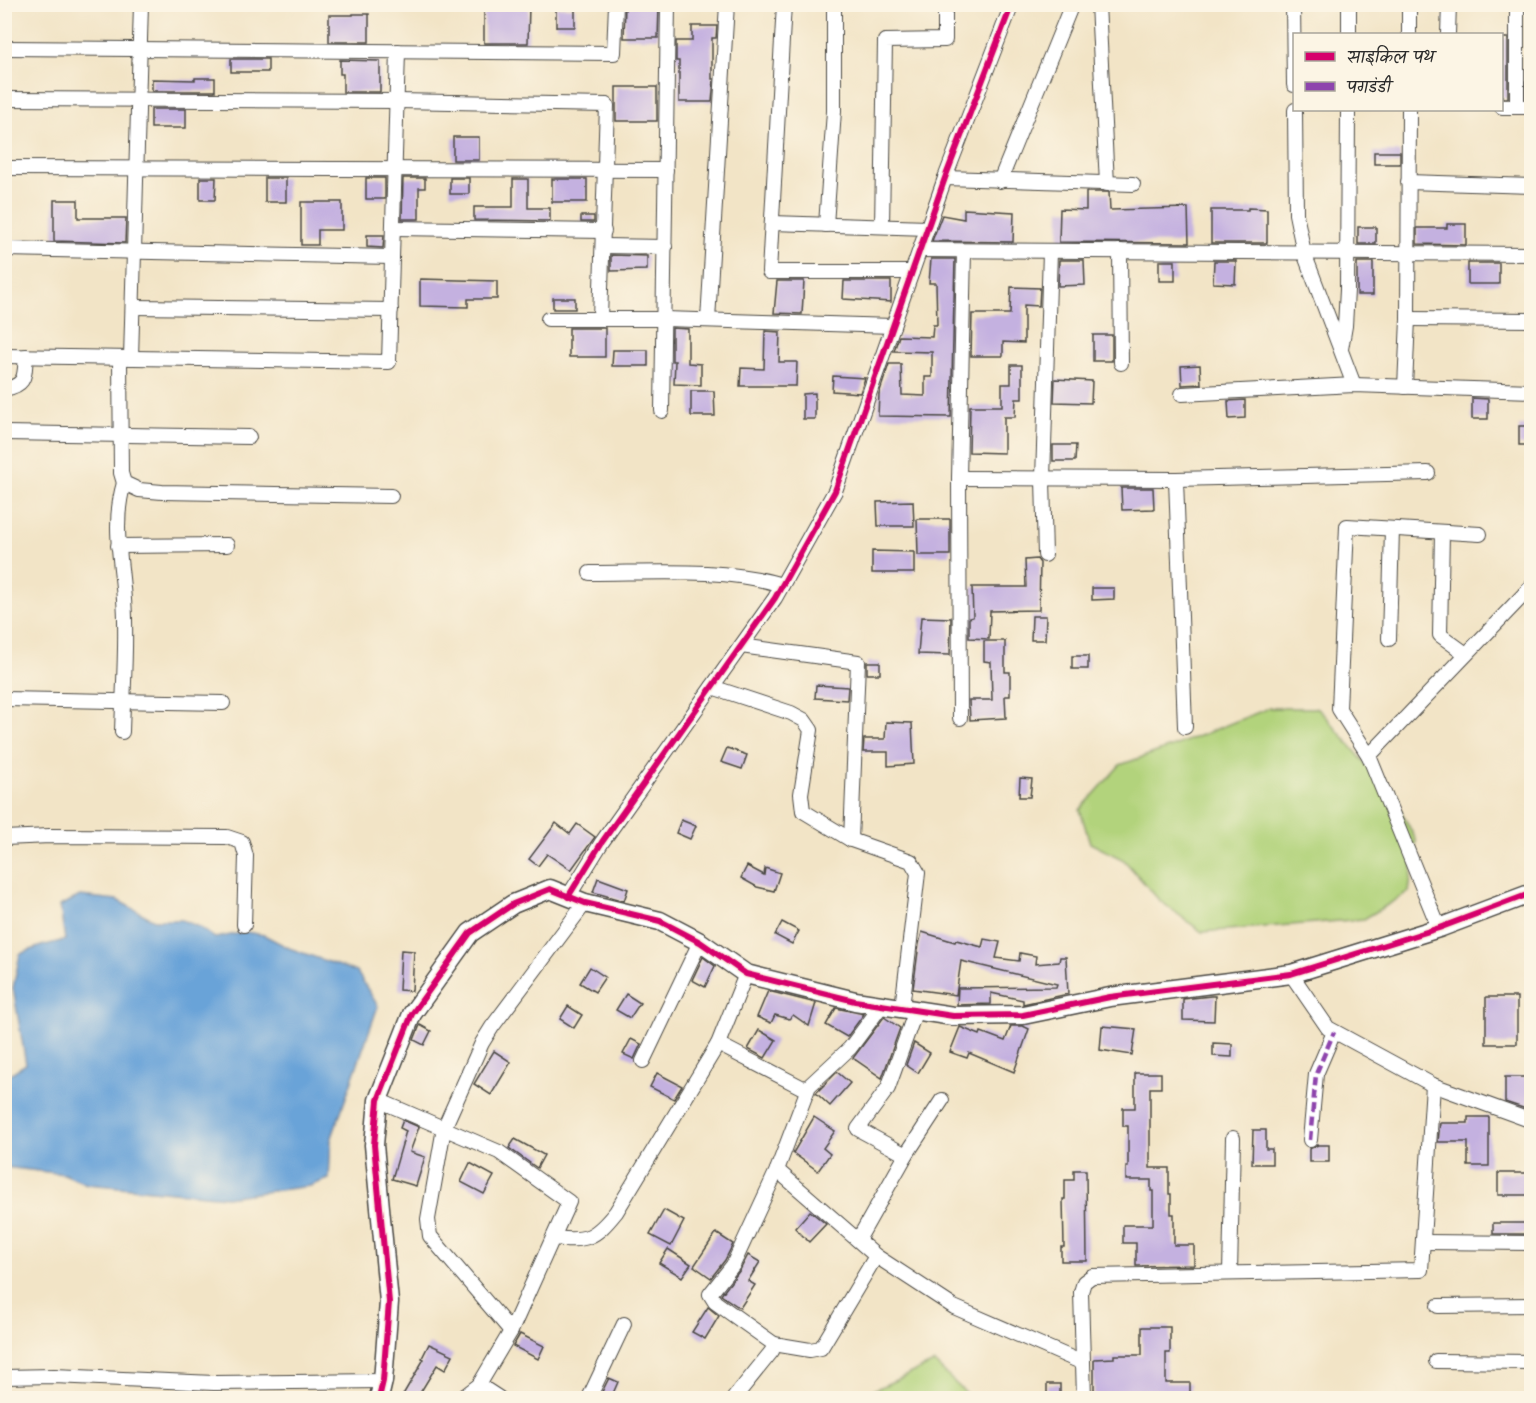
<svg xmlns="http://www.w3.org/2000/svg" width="1536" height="1403" font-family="Kalam,'Playpen Sans Deva',sans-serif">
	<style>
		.green { fill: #b2d37b; stroke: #6e7f53; stroke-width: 1.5 }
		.water { fill: #69a3d8; stroke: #4a6782; stroke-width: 1.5 }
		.building { fill: #c4b1e0 }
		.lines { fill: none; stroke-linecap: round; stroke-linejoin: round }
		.street-casing { stroke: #494742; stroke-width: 16 }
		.secondary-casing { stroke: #494742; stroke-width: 21 }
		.street { stroke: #fff; stroke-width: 14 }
		.secondary { stroke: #fff; stroke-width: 18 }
		.quiet { stroke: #8e44ad; stroke-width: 4.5; stroke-dasharray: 9 4.5; stroke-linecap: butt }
		.cycleway-casing { stroke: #fcf5e5; stroke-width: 10 }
		.cycleway { stroke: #d6006c; stroke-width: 6 }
	</style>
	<rect width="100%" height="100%" fill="#fcf5e5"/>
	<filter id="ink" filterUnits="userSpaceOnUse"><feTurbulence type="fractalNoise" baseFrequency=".0167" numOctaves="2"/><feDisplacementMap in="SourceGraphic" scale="12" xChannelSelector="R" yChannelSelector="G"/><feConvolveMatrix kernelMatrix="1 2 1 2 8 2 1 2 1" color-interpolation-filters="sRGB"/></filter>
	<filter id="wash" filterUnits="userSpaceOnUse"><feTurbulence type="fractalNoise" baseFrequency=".008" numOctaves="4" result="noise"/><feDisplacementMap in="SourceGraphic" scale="24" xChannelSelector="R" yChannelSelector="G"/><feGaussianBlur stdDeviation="1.35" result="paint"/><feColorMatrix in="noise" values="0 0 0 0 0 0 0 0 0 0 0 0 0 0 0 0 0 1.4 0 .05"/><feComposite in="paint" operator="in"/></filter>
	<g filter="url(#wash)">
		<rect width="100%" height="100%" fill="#f2e4c6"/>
		<!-- green -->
		<g class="green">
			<polygon points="1269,708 1318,708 1392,794 1416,840 1409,892 1364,919 1202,932 1159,900 1124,860 1090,843 1080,810 1120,765 1174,746"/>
			<polygon points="934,1363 971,1398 856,1398"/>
		</g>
		<!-- water -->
		<polygon class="water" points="80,896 117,900 154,920 182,920 199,927 215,938 246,932 264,935 289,948 357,972 378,1006 331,1140 329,1179 310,1186 226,1197 87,1184 64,1174 5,1167 5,1077 26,1064 13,988 20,954 41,946 65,940 60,906"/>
		<g id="blocks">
			<!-- building -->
			<g class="building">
				<polygon points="484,5 529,5 528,43 484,43"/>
				<polygon points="625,5 659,5 658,38 624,38"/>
				<rect x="556" y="7" width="19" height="20"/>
				<polygon points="353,14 369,14 369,42 329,42 329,15 353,15"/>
				<polygon points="692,26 717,26 716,38 712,38 712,79 714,79 712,102 679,102 679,61 676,61 676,41 692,41"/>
				<rect x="1502" y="38" width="6" height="60"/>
				<rect x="231" y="59" width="37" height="13"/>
				<polygon points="340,60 380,61 380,92 343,92 343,74 340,74"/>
				<polygon points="195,78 215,78 215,91 152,91 152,79 195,80"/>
				<rect x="1526" y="81" width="6" height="17"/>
				<rect x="616" y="87" width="41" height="34"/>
				<rect x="151" y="109" width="35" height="19"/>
				<rect x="453" y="137" width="26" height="23"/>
				<rect x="1374" y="152" width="26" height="12"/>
				<polygon points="200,178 216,178 215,200 200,200"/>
				<rect x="265" y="178" width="21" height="24"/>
				<rect x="366" y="178" width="19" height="21"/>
				<polygon points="403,178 425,178 425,188 419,188 419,219 402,219"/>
				<rect x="450" y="178" width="19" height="16"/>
				<polygon points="513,179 528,179 528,208 550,208 550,221 474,220 474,207 513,207"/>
				<rect x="552" y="179" width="35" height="23"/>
				<polygon points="1086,192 1109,192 1110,210 1188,208 1189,243 1059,242 1060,209 1086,210"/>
				<polygon points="54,200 78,200 78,218 126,218 125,243 54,241"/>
				<polygon points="301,202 342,202 342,230 318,230 318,245 301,245"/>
				<polygon points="1248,208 1267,209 1267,243 1211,243 1211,210 1248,210"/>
				<polygon points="964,209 1014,212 1013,242 932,241 942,215 964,219"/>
				<rect x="581" y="216" width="13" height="6"/>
				<polygon points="1447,224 1466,224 1466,245 1417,244 1417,228 1447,228"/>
				<rect x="1358" y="227" width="18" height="17"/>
				<polygon points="367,235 384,235 383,248 367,247"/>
				<polygon points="611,255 647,256 647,270 611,271"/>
				<polygon points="931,259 955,259 951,417 878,416 879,394 889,364 901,364 902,395 925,396 925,377 932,377 932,352 894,351 899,336 932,337 933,325 937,325 936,283 929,283"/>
				<polygon points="1059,260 1084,260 1085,285 1058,286"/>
				<rect x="1159" y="261" width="16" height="20"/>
				<polygon points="1214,261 1236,261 1235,284 1213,283"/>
				<rect x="1357" y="262" width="16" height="33"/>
				<rect x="1468" y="263" width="31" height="21"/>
				<polygon points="420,279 497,281 497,299 468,299 468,307 420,306"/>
				<polygon points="777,281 804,281 802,314 774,313"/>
				<polygon points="844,281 891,281 891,302 843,299"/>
				<polygon points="1011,287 1040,288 1039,306 1024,305 1024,343 1003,342 1003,356 971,356 972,314 1010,314"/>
				<rect x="553" y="298" width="22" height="11"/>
				<rect x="569" y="328" width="36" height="29"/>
				<polygon points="672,328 688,329 688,363 701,364 701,385 674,384 675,361 672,361"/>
				<polygon points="765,331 780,332 779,362 797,362 796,386 740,386 741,368 764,369"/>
				<rect x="1093" y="335" width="19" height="26"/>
				<polygon points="613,350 648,350 648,366 612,366"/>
				<polygon points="1011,365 1022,365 1022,399 1016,399 1015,417 1004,417 1004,453 969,452 970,406 1002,406 1002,384 1011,384"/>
				<polygon points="1200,365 1201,384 1182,385 1181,366"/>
				<polygon points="833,376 865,378 860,393 832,391"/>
				<polygon points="1055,379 1092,381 1091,403 1054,402"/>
				<polygon points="691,391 714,391 715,416 691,416"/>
				<polygon points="815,393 815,419 803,419 803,394"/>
				<polygon points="1472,398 1488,399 1488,419 1472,419"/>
				<polygon points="1245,400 1245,418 1229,419 1228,401"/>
				<rect x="1519" y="426" width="13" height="19"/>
				<polygon points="1053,445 1076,445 1075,461 1053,461"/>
				<polygon points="1121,488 1153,488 1154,509 1122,510"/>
				<polygon points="913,501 914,526 878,526 877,502"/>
				<polygon points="917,519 950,519 950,555 918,555"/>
				<polygon points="872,551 914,552 914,573 872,573"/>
				<polygon points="1037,559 1040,563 1039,610 990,611 989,639 969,638 969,618 973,617 972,587 1026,587 1025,560"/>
				<polygon points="1092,588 1114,588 1114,599 1092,600"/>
				<polygon points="1032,616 1046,616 1045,640 1031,640"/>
				<polygon points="921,617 951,618 950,655 918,654"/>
				<polygon points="984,641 1005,641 1005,672 1010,672 1010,696 1005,696 1006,718 970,720 969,700 992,700 991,662 984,661"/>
				<rect x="1072" y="656" width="16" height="13"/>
				<rect x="867" y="662" width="13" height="12"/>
				<polygon points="816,685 848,687 847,700 815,698"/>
				<polygon points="886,722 912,723 914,764 888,766 888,752 863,752 864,739 885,739"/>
				<polygon points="727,748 747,755 742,769 721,762"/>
				<polygon points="1020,778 1032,779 1030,797 1019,797"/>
				<polygon points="681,820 696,826 690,839 676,833"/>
				<polygon points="556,823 570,834 577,824 595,837 571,870 547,854 538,866 529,859"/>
				<polygon points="747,866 764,875 765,868 780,873 774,891 757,887 741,878"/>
				<polygon points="598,878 628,889 624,901 593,892"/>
				<polygon points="782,922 799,931 792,944 775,935"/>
				<polygon points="922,932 955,942 956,940 982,947 984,939 1000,942 996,958 1019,961 1020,953 1036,956 1035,964 1059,962 1060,957 1066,957 1068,994 1023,1004 1023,1000 991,993 991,1004 957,1005 958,988 1056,987 1057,984 961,961 956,995 913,989 919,944"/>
				<polygon points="401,950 414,951 412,991 399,990"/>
				<polygon points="703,957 715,966 705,987 692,980"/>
				<polygon points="590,967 605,977 595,992 580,983"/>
				<polygon points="768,991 816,1003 809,1026 793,1015 789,1019 775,1015 771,1023 757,1017"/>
				<polygon points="626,994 640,1003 630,1018 616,1010"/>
				<polygon points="1211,996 1215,996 1214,1021 1183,1020 1183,999"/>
				<rect x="1486" y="997" width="31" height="47"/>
				<polygon points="568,1006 582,1015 574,1028 560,1019"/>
				<polygon points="836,1008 864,1014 847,1037 826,1025"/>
				<polygon points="884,1017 900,1028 882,1078 853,1058"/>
				<polygon points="420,1025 431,1031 424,1045 414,1040"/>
				<polygon points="1011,1026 1023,1026 1029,1029 1014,1072 969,1053 967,1058 950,1052 960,1027 980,1035 981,1032 1005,1041"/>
				<polygon points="1102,1026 1136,1029 1132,1055 1100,1050"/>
				<polygon points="759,1030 776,1040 765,1058 748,1049"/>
				<polygon points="631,1039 641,1044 634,1059 623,1054"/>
				<polygon points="914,1043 930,1053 918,1073 906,1065"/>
				<polygon points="1213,1043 1232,1044 1232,1057 1213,1056"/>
				<polygon points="494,1051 511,1062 491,1095 474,1084"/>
				<polygon points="837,1072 850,1083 830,1106 816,1093"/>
				<polygon points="657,1073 682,1086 674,1099 650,1087"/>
				<polygon points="1135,1073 1161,1073 1161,1088 1150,1088 1150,1168 1169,1168 1169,1194 1171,1194 1171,1214 1174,1214 1174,1245 1194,1245 1194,1265 1136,1266 1136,1243 1123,1243 1123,1225 1153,1225 1153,1191 1151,1191 1151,1180 1126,1180 1126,1167 1128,1167 1128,1126 1123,1126 1123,1108 1135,1108"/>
				<polygon points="1505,1077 1529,1077 1529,1110 1505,1102"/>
				<polygon points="814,1117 835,1131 823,1148 830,1154 818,1171 793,1153"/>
				<polygon points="1468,1117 1489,1117 1489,1166 1468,1166 1468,1142 1438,1142 1440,1123 1468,1123"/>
				<polygon points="403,1120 419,1127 410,1152 425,1157 416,1186 392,1179 406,1131 400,1128"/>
				<polygon points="1253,1130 1266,1130 1266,1149 1272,1149 1272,1164 1252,1164"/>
				<polygon points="515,1139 544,1155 537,1168 509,1148"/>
				<polygon points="1318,1145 1329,1145 1329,1162 1309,1162 1309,1149"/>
				<polygon points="470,1163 494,1176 484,1194 461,1182"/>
				<polygon points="1074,1170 1086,1170 1087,1261 1061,1261 1061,1247 1064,1247 1063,1199 1065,1199 1065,1180 1074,1180"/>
				<rect x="1498" y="1173" width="34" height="22"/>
				<polygon points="664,1210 684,1221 671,1246 650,1235"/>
				<polygon points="810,1211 826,1224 809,1242 795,1228"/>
				<rect x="1493" y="1223" width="33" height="11"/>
				<polygon points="716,1233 733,1244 725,1260 711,1278 694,1266"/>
				<polygon points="668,1249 691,1264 682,1277 659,1263"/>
				<polygon points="748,1255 760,1262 748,1281 755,1285 740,1308 721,1295 740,1270"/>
				<polygon points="708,1307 719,1316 705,1339 692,1332"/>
				<polygon points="1142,1327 1170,1327 1170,1353 1166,1353 1166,1383 1190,1383 1190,1398 1094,1398 1094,1359 1114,1358 1114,1355 1142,1355"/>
				<polygon points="520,1334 544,1346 538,1359 513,1346"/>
				<polygon points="429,1344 453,1355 445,1370 437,1365 417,1398 401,1398 424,1359 422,1358"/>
				<polygon points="609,1378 618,1382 611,1398 599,1398"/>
				<rect x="1047" y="1384" width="13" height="14"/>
			</g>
		</g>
	</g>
	<g filter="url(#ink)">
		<use href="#blocks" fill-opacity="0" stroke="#494742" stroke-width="1.5"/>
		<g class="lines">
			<defs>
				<g id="street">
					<polyline points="784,4 769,272 912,272"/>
					<polyline points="1098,4 1107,184"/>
					<polyline points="1293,4 1294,85"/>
					<polyline points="1517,4 1517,107"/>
					<polyline points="1349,34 1349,4"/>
					<polyline points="1409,34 1409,4"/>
					<polyline points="1448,34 1449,4"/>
					<polyline points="4,48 614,53 616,4"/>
					<polyline points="4,99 397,101 607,105 600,319"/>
					<polyline points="1502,107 1532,107"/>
					<polyline points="1295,110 1296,214 1304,253 1354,385"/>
					<polyline points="4,168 666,170"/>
					<polyline points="945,178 1133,184"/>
					<polyline points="1000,181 1072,4"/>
					<polyline points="1408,182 1532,186"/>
					<polyline points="772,223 928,228"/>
					<polyline points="826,225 834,111 834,4"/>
					<polyline points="882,226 885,41 945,40 945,4"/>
					<polyline points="393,228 604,231"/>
					<polyline points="603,246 665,247"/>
					<polyline points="4,249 392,257"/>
					<polyline points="921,250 1532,254"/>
					<polyline points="1120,251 1121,363"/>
					<polyline points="133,307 391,310"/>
					<polyline points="548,319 664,319 893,326"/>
					<polyline points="1408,319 1532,320"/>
					<polyline points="708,320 727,4"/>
					<polyline points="1341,349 1345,326 1347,290 1348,110"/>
					<polyline points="4,356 389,362 398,51"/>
					<polyline points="131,358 141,4"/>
					<polyline points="120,359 121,473 124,483 139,490 162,492 391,496"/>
					<polyline points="1405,387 1408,319 1409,110"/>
					<path d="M4,389C27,385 24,376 26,356"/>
					<polyline points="1182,394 1354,385 1532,391"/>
					<polyline points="662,411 668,4"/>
					<polyline points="5,433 249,437"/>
					<polyline points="959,478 1176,479 1428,473"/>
					<polyline points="1176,479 1185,727"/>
					<polyline points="1442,532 1440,635 1466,654"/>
					<polyline points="118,546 227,545"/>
					<polyline points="1045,555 1043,479 1050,251"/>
					<path d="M590,573C652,573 723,567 782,585"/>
					<polyline points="1389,639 1392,529"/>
					<polyline points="741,646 858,662 851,840"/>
					<polyline points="712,687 791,713 804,720 811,730 801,794 803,811 851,840 911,861 918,873 902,1008"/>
					<polyline points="4,699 223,703"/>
					<polyline points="960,718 959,478 964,251"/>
					<path d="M122,732C123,695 126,658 125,621C125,574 110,529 124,483"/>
					<polyline points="1369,756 1532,586"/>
					<polyline points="4,838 50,836 227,837 242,842 246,856 244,925"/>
					<polyline points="568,897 602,842 775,598 835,491 945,178 1012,4"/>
					<polyline points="1439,928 1369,756 1339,709 1347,526 1480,534"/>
					<polyline points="1291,974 1328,1028 1433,1085 1532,1121"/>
					<polyline points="718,1044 807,1090"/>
					<polyline points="643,1061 700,942"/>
					<polyline points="378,1100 499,1152 569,1202 511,1331 479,1385 462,1398"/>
					<polyline points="1310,1140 1316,1074 1334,1032"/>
					<polyline points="906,1155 858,1129 888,1088 916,1010"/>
					<polyline points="777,1170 876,1256 954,1307 1083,1363"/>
					<path d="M553,1238C587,1242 595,1238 616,1212L718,1044L746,974"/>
					<polyline points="858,1240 906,1155 942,1100"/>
					<polyline points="1423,1242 1532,1243"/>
					<polyline points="1230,1273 1233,1138"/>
					<polyline points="1438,1306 1532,1305"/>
					<polyline points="511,1331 430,1236 428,1219 444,1128 482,1043 492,1027 585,903"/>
					<polyline points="774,1344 810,1350 821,1348 876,1256"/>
					<polyline points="1436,1361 1532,1362"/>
					<polyline points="4,1377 54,1376 214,1383 383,1381"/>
					<polyline points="479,1385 499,1398"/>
					<polyline points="589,1398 624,1324"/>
					<polyline points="734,1398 772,1351 774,1344 715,1302 710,1294 733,1265 777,1170 809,1086 850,1048 882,1005"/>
					<polyline points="1084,1398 1081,1292 1084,1282 1092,1276 1421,1270 1433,1085"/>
				</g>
				<polyline id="secondary" points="379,1398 383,1381 389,1302 374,1145 378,1100 412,1014 470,933 513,904 550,889 585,903 660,921 700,942 746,974 855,1001 953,1016 1023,1015 1110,997 1291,974 1439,928 1532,893"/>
			</defs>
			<!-- street casing -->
			<use href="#street" class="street-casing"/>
			<!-- secondary casing -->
			<use href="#secondary" class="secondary-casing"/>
			<!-- street -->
			<use href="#street" class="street"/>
			<!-- secondary -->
			<use href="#secondary" class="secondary"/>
			<!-- quiet -->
			<polyline class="quiet" points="1310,1140 1316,1074 1334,1032"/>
			<defs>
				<g id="cycleway">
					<polyline points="568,897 602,842 775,598 835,491 945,178 1012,4"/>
					<polyline points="379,1398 383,1381 389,1302 374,1145 378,1100 412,1014 470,933 513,904 550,889 585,903 660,921 700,942 746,974 855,1001 953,1016 1023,1015 1110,997 1291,974 1439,928 1532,893"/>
				</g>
			</defs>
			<!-- cycleway casing -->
			<use href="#cycleway" class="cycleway-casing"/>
			<!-- cycleway -->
			<use href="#cycleway" class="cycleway"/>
		</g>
	</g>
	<!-- margin -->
	<rect width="1536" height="1403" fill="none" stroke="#fcf5e5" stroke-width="24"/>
	<!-- legend -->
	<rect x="1293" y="33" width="210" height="78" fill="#fcf5e5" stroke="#a8a49b" stroke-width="1.5"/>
	<rect x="1305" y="52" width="30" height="9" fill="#d6006c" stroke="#a8a49b" stroke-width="1.5"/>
	<text x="1347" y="63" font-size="18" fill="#2b2b2b">साइकिल पथ</text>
	<rect x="1305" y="82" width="30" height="9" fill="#8e44ad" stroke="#a8a49b" stroke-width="1.5"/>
	<text x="1347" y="93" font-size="18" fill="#2b2b2b">पगडंडी</text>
</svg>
